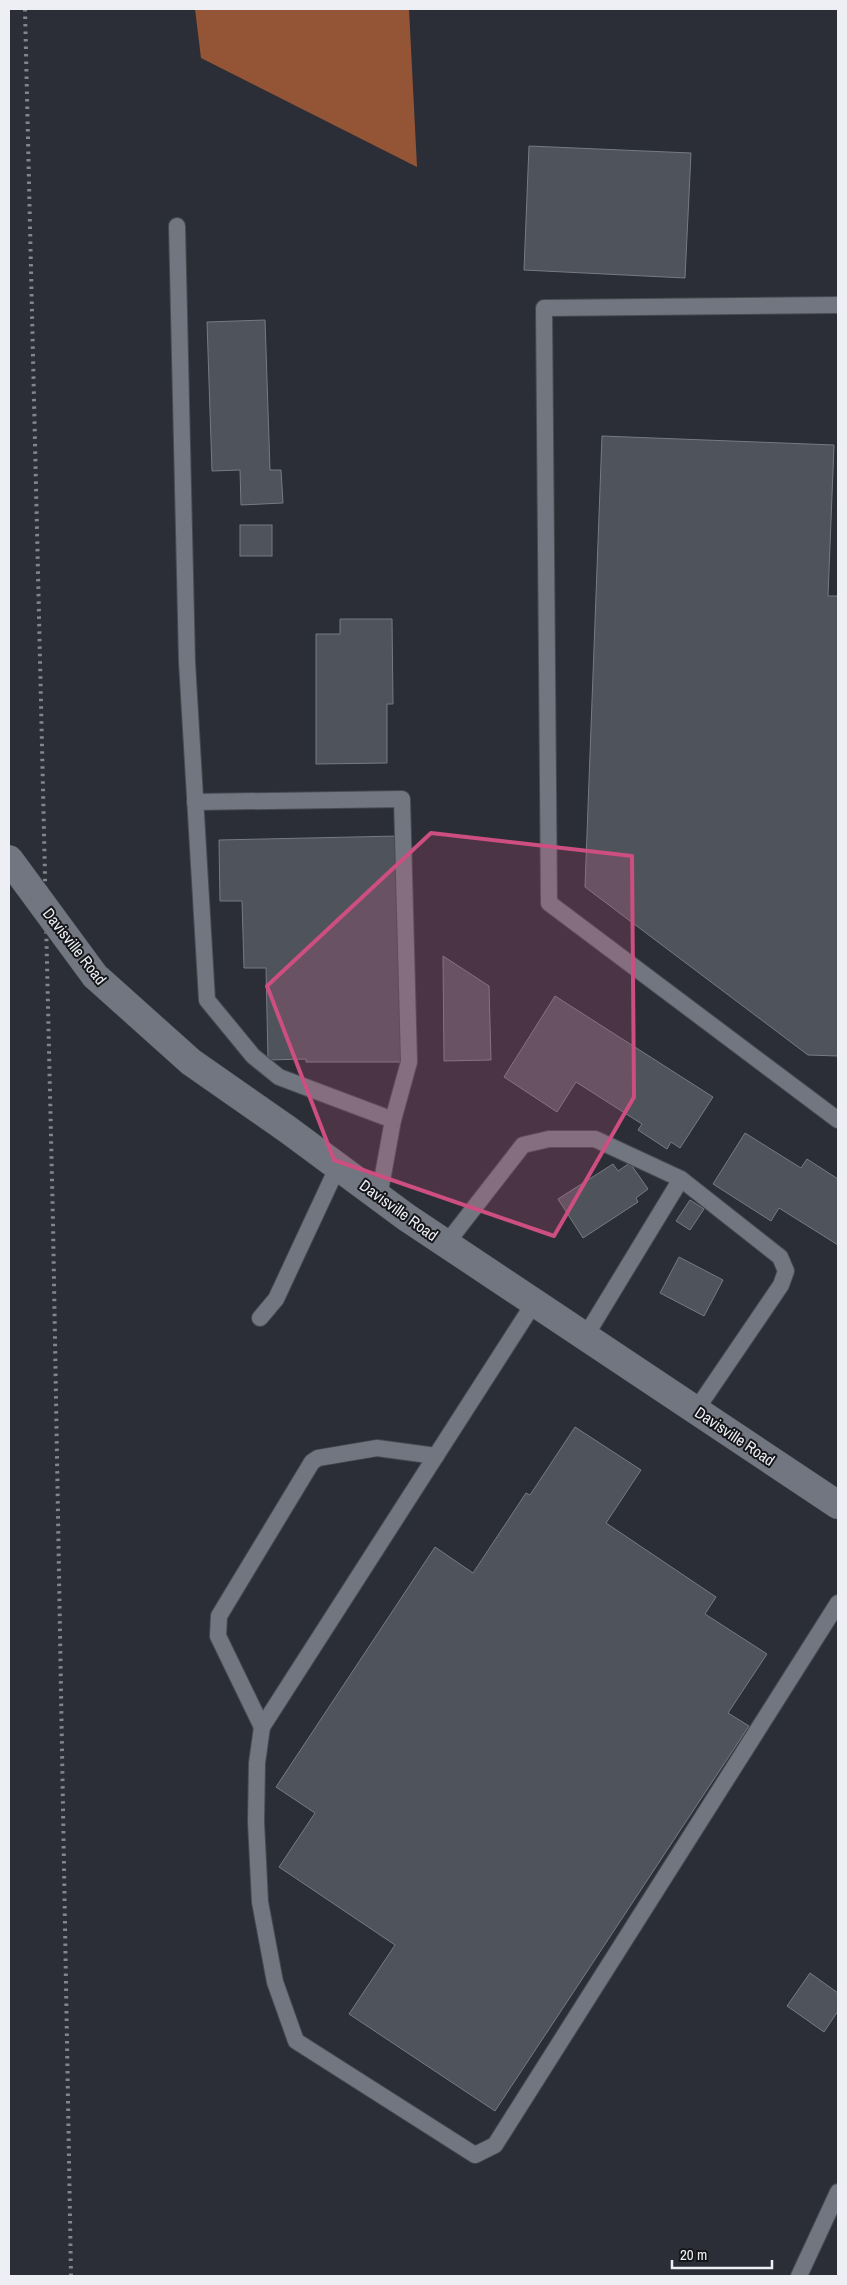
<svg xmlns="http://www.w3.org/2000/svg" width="847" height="2285" font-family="'Archivo Narrow',sans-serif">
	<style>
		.forest { fill: #945536 }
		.building { fill: #4f535c; stroke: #767a84 }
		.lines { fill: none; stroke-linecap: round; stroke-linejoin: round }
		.lane-casing { stroke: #474a51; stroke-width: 18 }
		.secondary-casing { stroke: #474a51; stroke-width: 29 }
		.lane { stroke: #727680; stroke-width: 16 }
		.secondary { stroke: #727680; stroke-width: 28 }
		.rail { stroke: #83858c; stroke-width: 4; stroke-dasharray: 2.5 5; stroke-linecap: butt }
		.secondary-bridge-casing { stroke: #474a51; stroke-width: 29; stroke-linecap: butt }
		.secondary-bridge { stroke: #727680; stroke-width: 28 }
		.marked { fill: #cd4e81; fill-opacity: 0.2; stroke: #cd4e81; stroke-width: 4; stroke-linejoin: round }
		.labels { text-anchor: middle; stroke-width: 4; stroke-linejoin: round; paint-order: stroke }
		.street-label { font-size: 16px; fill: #edeff4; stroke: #15161a }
	</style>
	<rect width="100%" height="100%" fill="#2b2e36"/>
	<!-- forest -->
	<polygon class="forest" points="195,9 409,9 417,167 201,58"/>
	<!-- building -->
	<g class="building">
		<polygon points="529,146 691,153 685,278 524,270"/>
		<polygon points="265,320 270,470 281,470 283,503 241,505 240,470 212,471 207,322"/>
		<polygon points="602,436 834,445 828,596 838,596 838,1056 808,1055 585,887"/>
		<rect x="240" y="525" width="32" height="31"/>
		<polygon points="340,619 392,619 393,704 387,704 387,763 316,764 316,634 340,634"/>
		<polygon points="398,836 403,1062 306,1062 306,1059 268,1060 266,968 244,968 242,901 220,901 219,840"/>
		<polygon points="443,956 489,986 491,1060 444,1061"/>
		<polygon points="555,996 713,1097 680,1148 671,1142 667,1149 638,1130 642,1124 576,1082 557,1112 504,1077"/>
		<polygon points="745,1133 801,1168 807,1159 838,1179 838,1245 779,1208 771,1221 713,1184"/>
		<polygon points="630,1163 648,1189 636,1198 638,1202 583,1238 558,1199 613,1164 618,1171"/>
		<polygon points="690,1200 704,1209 690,1230 676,1221"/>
		<polygon points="679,1257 723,1280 704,1316 660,1293"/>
		<polygon points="575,1427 641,1470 606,1523 716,1597 705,1614 767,1654 728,1713 749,1726 495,2111 349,2014 395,1945 279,1867 315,1813 276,1787 435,1547 473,1573 526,1493 530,1495"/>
		<polygon points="810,1973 838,1993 838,2011 824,2032 787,2006"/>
	</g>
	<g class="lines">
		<defs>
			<g id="lane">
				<polyline points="177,226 187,662 207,1000 253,1056 279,1077 393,1120 379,1197"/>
				<polyline points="838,305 544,308 549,903 838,1120"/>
				<polyline points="195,802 402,799 409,1062 393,1120"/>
				<polyline points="681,1179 780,1257 786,1271 781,1285 696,1410"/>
				<polyline points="446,1244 523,1145 549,1139 595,1139 681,1179 585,1337"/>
				<polyline points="534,1303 262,1727 257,1763 256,1822 260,1902 275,1982 296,2041 475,2155 495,2145 838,1603"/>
				<polyline points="260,1318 276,1299 338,1166"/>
				<polyline points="262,1727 218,1636 219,1616 312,1462 318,1458 377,1448 436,1456"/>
				<polyline points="799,2276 838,2192"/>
			</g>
			<polyline id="secondary" points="95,976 191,1062 287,1129 406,1217 838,1505"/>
		</defs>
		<!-- lane casing -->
		<use href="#lane" class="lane-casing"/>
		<!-- secondary casing -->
		<use href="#secondary" class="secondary-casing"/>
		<!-- lane -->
		<use href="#lane" class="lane"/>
		<!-- secondary -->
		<use href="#secondary" class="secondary"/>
		<!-- rail -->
		<polyline class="rail" points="25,9 53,1223 71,2276"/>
		<defs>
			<polyline id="secondary-bridge" points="9,859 95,976"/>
		</defs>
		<!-- secondary-bridge casing -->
		<use href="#secondary-bridge" class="secondary-bridge-casing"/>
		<!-- secondary-bridge -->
		<use href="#secondary-bridge" class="secondary-bridge"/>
	</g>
	<!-- marked area -->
	<path class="marked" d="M431,833L632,856L634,1097L554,1236L334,1160L267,986Z"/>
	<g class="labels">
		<!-- street labels -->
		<g class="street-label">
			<text transform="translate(75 946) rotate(52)" y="6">Davisville Road</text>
			<text transform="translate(399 1210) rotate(36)" y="6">Davisville Road</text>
			<text transform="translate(735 1436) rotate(34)" y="6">Davisville Road</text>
		</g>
	</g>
	<!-- border -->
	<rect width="847" height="2285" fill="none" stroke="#edeff4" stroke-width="20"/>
	<!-- scale -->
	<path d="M672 2260v8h100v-8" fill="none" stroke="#edeff4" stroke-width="2.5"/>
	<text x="680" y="2260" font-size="15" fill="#edeff4" stroke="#15161a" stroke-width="4" paint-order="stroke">20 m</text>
</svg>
